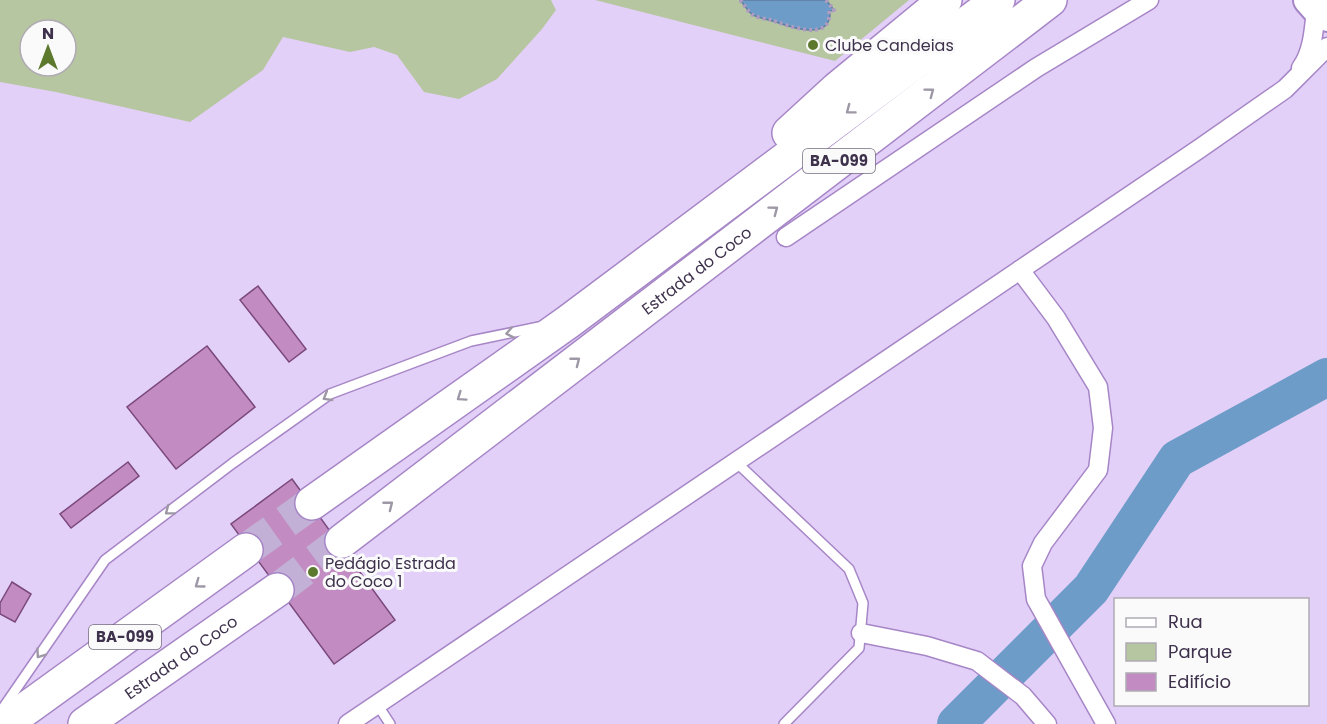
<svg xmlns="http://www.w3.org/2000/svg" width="1327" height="724" font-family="Poppins,sans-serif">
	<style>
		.green { fill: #b6c6a0; fill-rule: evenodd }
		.water { fill: #6c9cc7; stroke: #5e7ca2; stroke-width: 1.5 }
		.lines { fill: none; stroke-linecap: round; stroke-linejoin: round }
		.river { stroke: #6c9cc7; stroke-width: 38 }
		.building { fill: #c28cc2; stroke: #7a487a; stroke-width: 1.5 }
		.highway-tunnel { stroke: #c2b0d6; stroke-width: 33; stroke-dasharray: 33 16; stroke-linecap: butt }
		.lane-casing { stroke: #a686c6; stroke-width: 12 }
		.street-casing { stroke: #a686c6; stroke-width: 21 }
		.primary-casing { stroke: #a686c6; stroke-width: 32 }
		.highway-casing { stroke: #a686c6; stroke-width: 36 }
		.path { stroke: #ae9dc1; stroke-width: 4; stroke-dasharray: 3 3; stroke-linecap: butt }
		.lane { stroke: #fff; stroke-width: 9 }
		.street { stroke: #fff; stroke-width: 18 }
		.primary { stroke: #fff; stroke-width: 28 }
		.highway { stroke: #fff; stroke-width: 33 }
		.oneway { stroke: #9e98a6 }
		.poi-dot { fill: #5d792d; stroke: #fafafa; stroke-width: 2 }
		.labels { text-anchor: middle; stroke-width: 6; stroke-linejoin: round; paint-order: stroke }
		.shield { fill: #fafafa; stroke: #766d80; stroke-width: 1.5 }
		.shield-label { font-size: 15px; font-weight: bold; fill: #3e314c }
		.poi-label { font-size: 16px; fill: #3e314c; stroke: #fafafa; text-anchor: start }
		.street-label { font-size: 16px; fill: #3e314c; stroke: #fafafa }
	</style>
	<rect width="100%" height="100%" fill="#e3d0f8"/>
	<!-- green -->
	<g class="green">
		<path d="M0,0H551L556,10L542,29L497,79L459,99L424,92L397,55L374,47L350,52L283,37L263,70L190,122L56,92L0,82ZM30,30H66V66H30Z"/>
		<polygon points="595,0 909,0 835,61"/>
	</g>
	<!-- water -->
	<path class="water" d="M740,0H826L834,10L830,11C832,42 790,27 776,22C769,20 759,18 753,15C748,12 744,4 740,0Z"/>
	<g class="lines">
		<!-- river -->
		<polyline class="river" points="956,724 1091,589 1177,459 1327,377"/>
	</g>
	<!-- building -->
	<g class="building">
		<polygon points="258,286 306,349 289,362 240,300"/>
		<polygon points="207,346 255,407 176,469 127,407"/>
		<polygon points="128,462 139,476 71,528 60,514"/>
		<polygon points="292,479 395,620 334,664 231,524"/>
		<polygon points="12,582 31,594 15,622 0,614 0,603"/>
	</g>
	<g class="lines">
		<!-- highway-tunnel -->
		<g class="highway-tunnel">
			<polyline points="246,550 312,503"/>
			<polyline points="277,590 342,541"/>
		</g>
		<defs>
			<g id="lane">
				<polyline points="736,462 849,569 863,603 859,648 784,724"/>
				<polyline points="377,704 390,724"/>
				<polyline points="1,711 105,560 233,463 330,394 471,341 539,327"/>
			</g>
			<g id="street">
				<path d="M1301,68C1313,52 1314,28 1316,9"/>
				<polyline points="786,237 1036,68 1149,0"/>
				<polyline points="1020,270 1056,318 1098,387 1103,428 1098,470 1043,543 1032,566 1036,599 1106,724"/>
				<polyline points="861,633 927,646 977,661 1023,696 1047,724"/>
				<polyline points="348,724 1199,149 1285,89 1327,47"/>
			</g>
			<polyline id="primary" points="1308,0 1316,9 1327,17"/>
			<g id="highway">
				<polyline points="789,133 837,89 945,0"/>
				<polyline points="312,503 568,322 998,0"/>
				<path id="s1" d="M342,541L1050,0"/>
				<polyline points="5,724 246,550"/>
				<path id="s2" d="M85,724L277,590"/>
			</g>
		</defs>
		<!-- lane casing -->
		<use href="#lane" class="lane-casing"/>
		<!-- street casing -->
		<use href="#street" class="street-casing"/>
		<!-- primary casing -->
		<use href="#primary" class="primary-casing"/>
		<!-- highway casing -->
		<use href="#highway" class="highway-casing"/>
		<!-- path -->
		<path class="path" d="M740,0C744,4 748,12 753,15C758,18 766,19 771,20C786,25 833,44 829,11L834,10L826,0"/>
		<!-- lane -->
		<use href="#lane" class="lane"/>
		<!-- street -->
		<use href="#street" class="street"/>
		<!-- primary -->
		<use href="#primary" class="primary"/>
		<!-- highway -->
		<use href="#highway" class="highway"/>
	</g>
	<!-- one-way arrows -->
	<defs><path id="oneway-chevron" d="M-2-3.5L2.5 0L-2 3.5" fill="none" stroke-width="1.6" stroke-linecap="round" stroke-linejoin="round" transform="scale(1.5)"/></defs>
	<g class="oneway">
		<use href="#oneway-chevron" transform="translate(930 92) rotate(-37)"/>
		<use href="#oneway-chevron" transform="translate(850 110) rotate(143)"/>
		<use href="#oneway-chevron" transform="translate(774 210) rotate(-37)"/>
		<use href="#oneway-chevron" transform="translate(510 333) rotate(169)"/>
		<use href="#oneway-chevron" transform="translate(576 361) rotate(-38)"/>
		<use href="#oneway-chevron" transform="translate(327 397) rotate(149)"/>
		<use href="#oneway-chevron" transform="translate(461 397) rotate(145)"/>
		<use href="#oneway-chevron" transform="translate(389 505) rotate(-38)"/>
		<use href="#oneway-chevron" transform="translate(169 511) rotate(143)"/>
		<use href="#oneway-chevron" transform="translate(199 584) rotate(144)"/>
		<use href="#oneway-chevron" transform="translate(40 654) rotate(125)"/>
	</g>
	<!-- markers -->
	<g class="poi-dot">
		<circle cx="813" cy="45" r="6"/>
		<circle cx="313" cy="572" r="6"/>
	</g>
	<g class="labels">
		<!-- shield labels -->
		<g class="shield">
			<rect x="803" y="149" width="72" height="24" rx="4.5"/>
			<rect x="89" y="625" width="72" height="24" rx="4.5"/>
		</g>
		<g class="shield-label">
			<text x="839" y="166">BA-099</text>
			<text x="125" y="642">BA-099</text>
		</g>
		<!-- poi labels -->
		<g class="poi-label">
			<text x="825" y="51">Clube Candeias</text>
			<text x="325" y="569">Pedágio Estrada<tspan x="325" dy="18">do Coco 1</tspan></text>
		</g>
		<!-- street labels -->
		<g class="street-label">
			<text dy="6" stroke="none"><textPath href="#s1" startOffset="446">Estrada do Coco</textPath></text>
			<text dy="6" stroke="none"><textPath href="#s2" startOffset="117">Estrada do Coco</textPath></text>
		</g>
	</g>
	<!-- legend -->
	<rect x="1114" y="598" width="195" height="108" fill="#fafafa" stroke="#afaab4" stroke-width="1.5"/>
	<rect x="1126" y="618" width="30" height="9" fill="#ffffff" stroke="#afaab4" stroke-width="1.5"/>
	<text x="1168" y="628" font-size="18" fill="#3e314c">Rua</text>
	<rect x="1126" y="643" width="30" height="18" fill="#b6c6a0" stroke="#afaab4" stroke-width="1.5"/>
	<text x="1168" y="658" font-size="18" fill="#3e314c">Parque</text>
	<rect x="1126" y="673" width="30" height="18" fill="#c28cc2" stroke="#afaab4" stroke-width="1.5"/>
	<text x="1168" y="688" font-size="18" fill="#3e314c">Edifício</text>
	<!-- north arrow -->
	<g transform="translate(48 48)"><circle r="28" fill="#fafafa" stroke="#afaab4" stroke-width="1.5"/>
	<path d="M0-4.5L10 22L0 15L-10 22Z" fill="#5d792d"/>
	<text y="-9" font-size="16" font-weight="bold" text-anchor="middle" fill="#3e314c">N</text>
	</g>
</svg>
